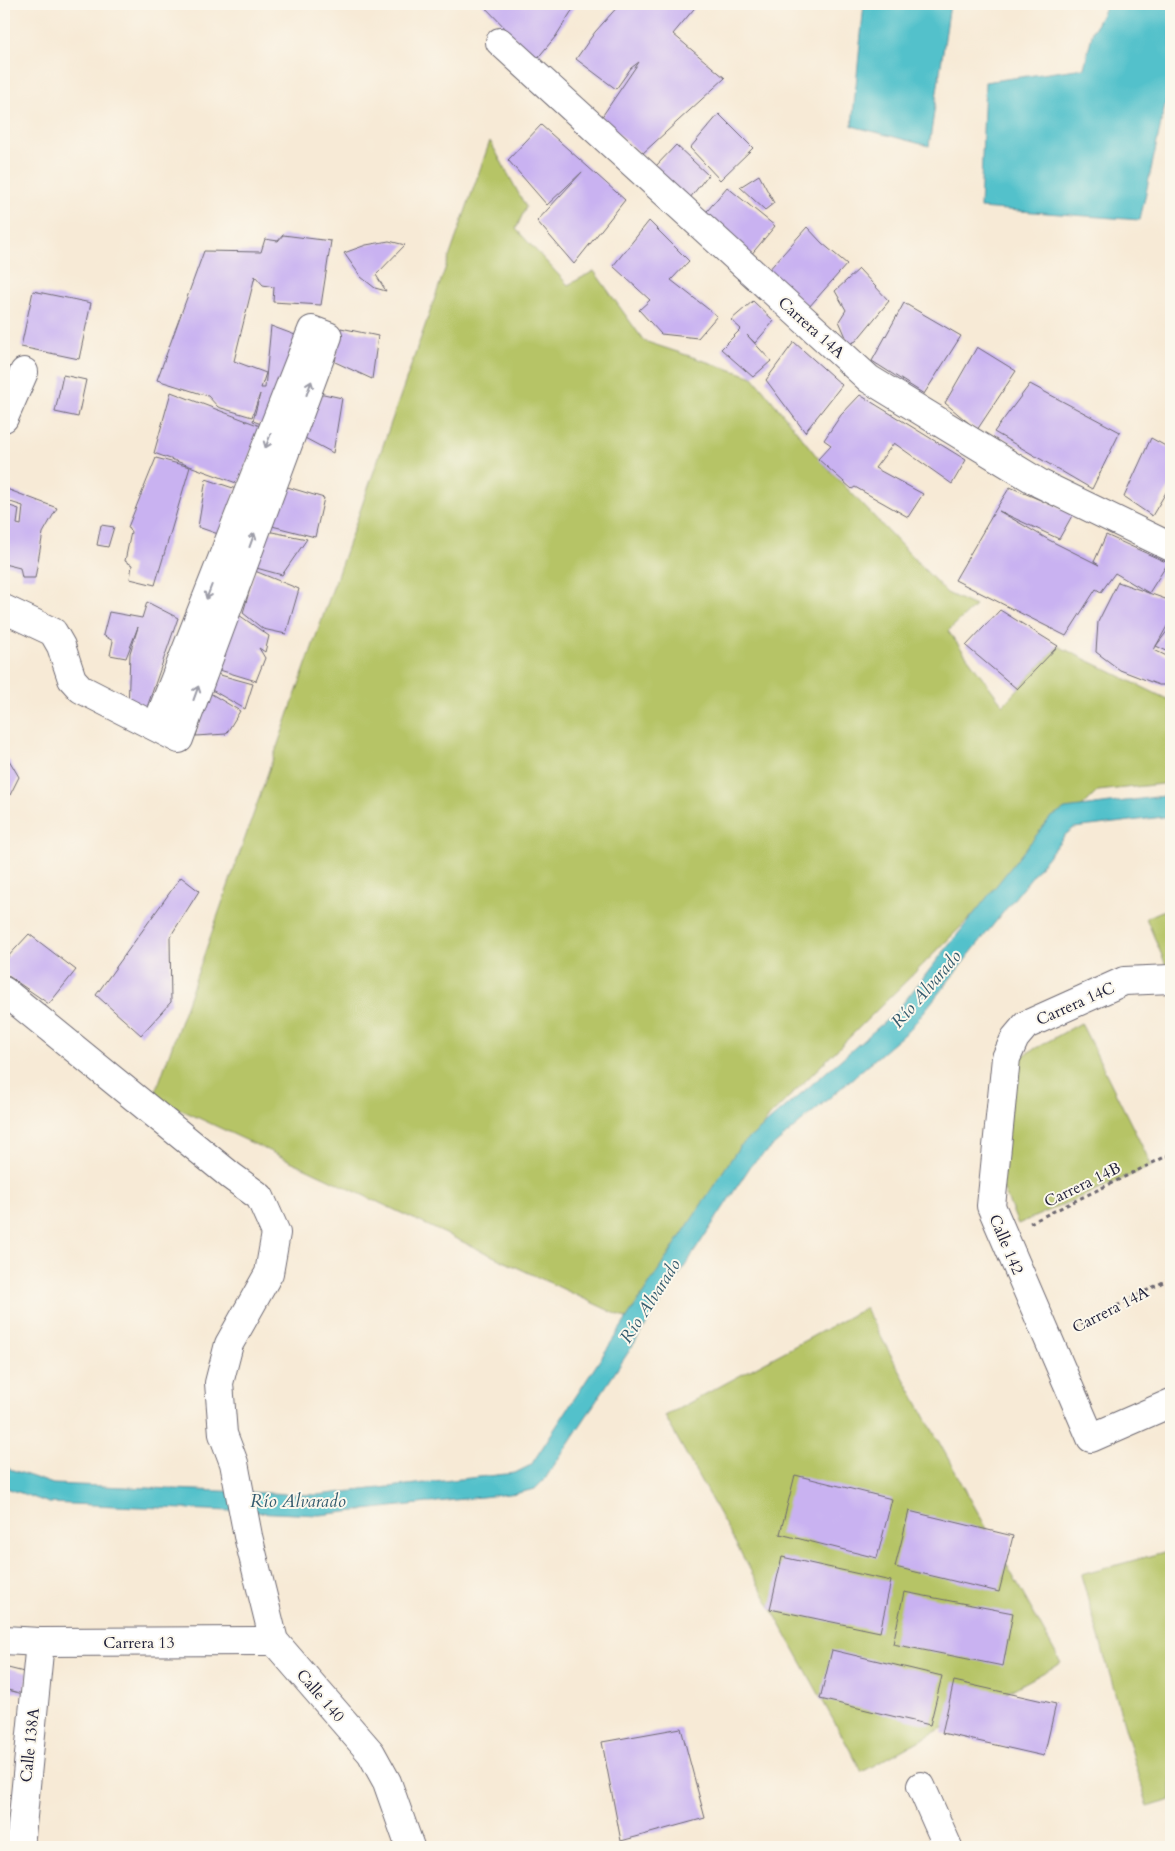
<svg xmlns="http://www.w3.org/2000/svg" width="1175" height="1851" font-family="Cardo,serif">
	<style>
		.green { fill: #b6c466; stroke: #6c7350 }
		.water { fill: #53c1cb; stroke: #3a7283 }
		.building { fill: #c9b2f1 }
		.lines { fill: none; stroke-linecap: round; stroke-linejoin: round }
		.minor-casing { stroke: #6d6871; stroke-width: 30 }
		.path { stroke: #6d6871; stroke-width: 3; stroke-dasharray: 4 4; stroke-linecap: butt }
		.minor { stroke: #fff; stroke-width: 28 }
		.oneway { stroke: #9c9ca7 }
		.labels { text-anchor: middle; stroke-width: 4; stroke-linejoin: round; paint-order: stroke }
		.street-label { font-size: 16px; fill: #22223b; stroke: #fbf7ec }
		.water-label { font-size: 18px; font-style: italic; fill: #335a6d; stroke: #fbf7ec }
	</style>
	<rect width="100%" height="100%" fill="#fbf7ec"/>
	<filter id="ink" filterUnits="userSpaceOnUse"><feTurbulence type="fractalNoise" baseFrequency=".02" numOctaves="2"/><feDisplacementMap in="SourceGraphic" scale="10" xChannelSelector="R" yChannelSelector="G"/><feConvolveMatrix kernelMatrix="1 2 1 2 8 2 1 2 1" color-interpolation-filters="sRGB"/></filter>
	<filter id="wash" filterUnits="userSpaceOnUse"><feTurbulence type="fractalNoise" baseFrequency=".0096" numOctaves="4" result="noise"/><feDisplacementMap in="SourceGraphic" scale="20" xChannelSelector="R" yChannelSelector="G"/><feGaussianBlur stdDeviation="1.12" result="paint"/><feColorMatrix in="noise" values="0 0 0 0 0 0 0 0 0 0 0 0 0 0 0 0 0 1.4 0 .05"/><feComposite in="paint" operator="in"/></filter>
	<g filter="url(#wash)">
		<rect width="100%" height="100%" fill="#f7ead6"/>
		<!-- green -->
		<g class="green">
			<polygon points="490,141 526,207 516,229 568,285 594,271 644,341 753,377 819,459 947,593 975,606 948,631 1003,705 1058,646 1171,701 1171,783 1098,791 769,1117 627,1319 154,1097"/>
			<polygon points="1171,907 1171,969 1168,970 1146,918"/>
			<polygon points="1081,1023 1152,1166 1018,1224 999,1179 1018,1058"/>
			<polygon points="865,1308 1061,1663 862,1772 665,1416"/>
			<polygon points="1171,1550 1171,1800 1148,1807 1081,1575"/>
		</g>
		<!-- water -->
		<g class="water">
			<polygon points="864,4 950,4 929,146 852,126"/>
			<polygon points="1107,4 1171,4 1171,78 1140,220 980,208 985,82 1084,68 1093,31"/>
			<polygon points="1171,795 1171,816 1074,828 1065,835 910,1029 752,1164 545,1479 535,1489 518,1493 319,1515 49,1503 4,1487 4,1467 53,1484 317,1495 515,1473 531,1465 739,1147 896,1012 1050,818 1065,809"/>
		</g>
		<g id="blocks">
			<!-- building -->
			<g class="building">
				<polygon points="482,4 579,4 571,12 556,36 536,60"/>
				<polygon points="620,4 698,4 673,34 725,78 642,154 601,118 639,62 631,68 616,89 576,59 595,32"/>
				<polygon points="719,114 753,148 720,180 690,148"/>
				<polygon points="541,125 625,200 574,264 537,221 583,171 547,205 508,160"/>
				<polygon points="676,145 708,175 686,203 655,167"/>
				<polygon points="759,175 774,203 765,210 740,187"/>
				<polygon points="727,187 775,226 750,256 703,216"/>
				<polygon points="649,221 689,261 671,280 717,316 698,338 661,334 639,310 650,300 613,266"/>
				<polygon points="807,227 822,243 847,264 809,307 767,272"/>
				<polygon points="283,235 331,241 321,305 273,302 274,287 263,285 255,276 234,361 266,373 261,388 265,388 271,326 306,339 272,428 253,421 260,394 252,417 218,407 208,396 157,380 204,251 261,252 265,239 278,241"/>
				<polygon points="389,241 405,245 376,275 386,291 375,288 361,277 344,253 366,245"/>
				<polygon points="859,269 889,301 856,341 849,344 839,321 846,310 835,291"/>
				<polygon points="33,291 91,303 79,359 21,347"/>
				<polygon points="753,301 774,321 755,343 747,335 771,361 753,377 721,349 741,329 731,320"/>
				<polygon points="904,303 961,336 924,394 872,361"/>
				<polygon points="341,328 378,336 372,379 335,362"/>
				<polygon points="794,342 842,385 805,432 766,380"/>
				<polygon points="977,347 1016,371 977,430 945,403"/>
				<polygon points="63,375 86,380 78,417 55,412"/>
				<polygon points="1030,384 1120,432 1092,489 994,432"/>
				<polygon points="171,392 260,426 239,484 154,453"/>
				<polygon points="319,393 342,398 333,453 303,437"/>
				<polygon points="860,395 966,460 952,484 894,443 875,468 923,494 908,517 855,487 852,489 818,459 831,445 824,440 841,415"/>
				<polygon points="1151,438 1171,449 1171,484 1152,516 1124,497"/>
				<polygon points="156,458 190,467 155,585 130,579 132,565 125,561 131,532 128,527"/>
				<polygon points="206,479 236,489 221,535 198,527"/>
				<polygon points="284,486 324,498 315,537 272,526"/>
				<polygon points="1010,487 1073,514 1059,539 999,511 1049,540 1099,565 1094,562 1106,535 1168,563 1149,593 1115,573 1101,592 1096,589 1066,636 955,580 996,509"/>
				<polygon points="4,488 57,508 43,533 35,578 22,578 20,568 4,564 4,504 19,509 17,524 21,525 23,506 4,500"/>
				<polygon points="101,525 114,527 108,547 97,545"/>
				<polygon points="267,531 307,539 282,575 249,566"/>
				<polygon points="255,571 299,589 286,634 263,629 243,613"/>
				<polygon points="1118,582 1171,601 1171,619 1156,646 1171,626 1171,653 1156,646 1154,650 1171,658 1171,685 1159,685 1120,670 1096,652 1098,622"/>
				<polygon points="147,602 178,618 144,716 128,710 130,653 138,627 126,658 110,655 113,641 103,635 109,612 142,618"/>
				<polygon points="1000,610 1058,646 1017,689 966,646"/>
				<polygon points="236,613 269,636 265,652 259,648 265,658 256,681 213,668"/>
				<polygon points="213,673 253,684 245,709 210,689"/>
				<polygon points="208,692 240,711 226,734 196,736"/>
				<polygon points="9,760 19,777 10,795 4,791 4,765"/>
				<polygon points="181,877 199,891 170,937 171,1002 141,1035 96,995"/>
				<polygon points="29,934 76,970 49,1004 4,973 4,961"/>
				<polygon points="795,1475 892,1499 877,1558 780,1534"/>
				<polygon points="909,1511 1013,1536 999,1592 895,1567"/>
				<polygon points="782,1557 891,1581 880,1632 770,1609"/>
				<polygon points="904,1592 1013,1613 1003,1666 893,1644"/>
				<polygon points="832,1650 942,1676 930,1725 820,1699"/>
				<polygon points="4,1667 28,1673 23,1694 4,1689"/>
				<polygon points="954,1681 1056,1704 1044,1756 942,1733"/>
				<polygon points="681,1728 705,1818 621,1841 602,1742"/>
			</g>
		</g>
	</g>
	<g filter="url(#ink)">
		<use href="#blocks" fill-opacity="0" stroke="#6d6871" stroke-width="1"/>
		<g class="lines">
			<defs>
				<g id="minor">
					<polyline points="500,42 869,379 1041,484 1171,547"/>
					<polyline points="4,418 24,372"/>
					<polyline points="4,609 53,632 61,646 72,679 81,689 179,739 328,336 312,330 156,727"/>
					<polyline points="1171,979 1124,981 1026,1025 1015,1038 1006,1058 991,1206 1091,1438 1171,1403"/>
					<polyline points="4,991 231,1176 260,1197 276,1233 269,1273 229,1344 219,1383 223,1434 234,1463 248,1536 274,1641 371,1753 387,1782 410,1847"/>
					<polyline points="4,1640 40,1642 274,1641"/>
					<polyline points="921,1786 948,1847"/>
					<polyline points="20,1847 40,1642"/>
				</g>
			</defs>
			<!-- minor casing -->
			<use href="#minor" class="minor-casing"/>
			<!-- path -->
			<g class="path">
				<polyline points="1030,1223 1171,1154"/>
				<polyline points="1074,1328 1171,1278"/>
			</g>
			<!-- minor -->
			<use href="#minor" class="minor"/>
		</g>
		<!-- one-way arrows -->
		<defs><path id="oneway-shaft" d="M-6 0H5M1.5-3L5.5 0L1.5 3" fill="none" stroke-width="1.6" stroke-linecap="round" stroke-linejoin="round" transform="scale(1.25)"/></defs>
		<g class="oneway">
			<use href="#oneway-shaft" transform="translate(309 388) rotate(-70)"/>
			<use href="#oneway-shaft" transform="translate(268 441) rotate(111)"/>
			<use href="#oneway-shaft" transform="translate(252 540) rotate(-70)"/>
			<use href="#oneway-shaft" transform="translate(209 592) rotate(111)"/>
			<use href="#oneway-shaft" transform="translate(196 693) rotate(-70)"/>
		</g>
	</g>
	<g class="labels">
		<!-- street labels -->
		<g class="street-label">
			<text transform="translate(812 327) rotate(42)" y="6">Carrera 14A</text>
			<text transform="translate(1075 1003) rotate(-24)" y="6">Carrera 14C</text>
			<text transform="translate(1082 1184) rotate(-26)" y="6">Carrera 14B</text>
			<text transform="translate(1007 1244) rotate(67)" y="6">Calle 142</text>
			<text transform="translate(1110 1309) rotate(-27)" y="6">Carrera 14A</text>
			<text x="139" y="1648">Carrera 13</text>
			<text transform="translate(321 1695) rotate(49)" y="6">Calle 140</text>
			<text transform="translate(29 1745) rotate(-84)" y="6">Calle 138A</text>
		</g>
		<!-- water labels -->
		<g class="water-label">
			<text transform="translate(926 989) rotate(-49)" y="6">Río Alvarado</text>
			<text transform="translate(650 1301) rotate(-57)" y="6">Río Alvarado</text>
			<text x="298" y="1507">Río Alvarado</text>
		</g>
	</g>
	<!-- margin -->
	<rect width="1175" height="1851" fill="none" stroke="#fbf7ec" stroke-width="20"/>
</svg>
